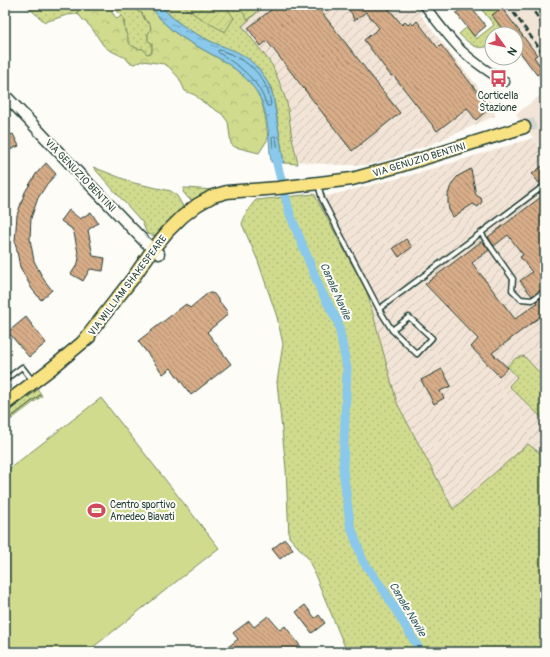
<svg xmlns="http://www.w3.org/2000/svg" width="550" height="657" font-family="Pangolin,sans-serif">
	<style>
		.built { fill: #f2e4d6 }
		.industrial { fill: url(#industrial-furrows) }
		.grass { fill: url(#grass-dots); stroke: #788c61 }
		.forest { fill: url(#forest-crowns); stroke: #788c61 }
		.park { fill: #d0db8e; stroke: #788c61 }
		.garden { fill: url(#garden-furrows); stroke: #788c61 }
		.water { fill: url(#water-ripples); stroke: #5f91a2 }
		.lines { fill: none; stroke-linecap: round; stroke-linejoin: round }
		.shore { stroke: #4a757d; stroke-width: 1 }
		.canal { stroke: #8ac9eb; stroke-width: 9 }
		.building { fill: url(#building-back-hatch); stroke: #1f3d34 }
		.primary-tunnel { stroke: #d1d6d0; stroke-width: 12; stroke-dasharray: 12 6; stroke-linecap: butt }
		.service-casing { stroke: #1f3d34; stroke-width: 7 }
		.minor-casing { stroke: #1f3d34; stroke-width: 11 }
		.tertiary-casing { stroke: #1f3d34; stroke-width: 13 }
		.primary-casing { stroke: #1f3d34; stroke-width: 15 }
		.service { stroke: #fdfcf7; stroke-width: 4 }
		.minor { stroke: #fdfcf7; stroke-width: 8 }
		.tertiary { stroke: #fdfcf7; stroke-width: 10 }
		.primary { stroke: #f8e281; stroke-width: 12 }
		.tram { stroke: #1f3d34; stroke-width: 1 }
		.rail { stroke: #1f3d34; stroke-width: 2.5; stroke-dasharray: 6 3; stroke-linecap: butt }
		.labels { text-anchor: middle; stroke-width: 4; stroke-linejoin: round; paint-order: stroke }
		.poi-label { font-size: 10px; fill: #1f3d34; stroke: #fdfcf7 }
		.street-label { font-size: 10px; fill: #1f3d34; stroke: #fdfcf7 }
		.water-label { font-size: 11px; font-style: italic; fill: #3a6062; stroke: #fdfcf7 }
	</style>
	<defs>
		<pattern id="industrial-furrows" width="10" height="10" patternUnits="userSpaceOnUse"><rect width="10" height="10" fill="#f2e4d6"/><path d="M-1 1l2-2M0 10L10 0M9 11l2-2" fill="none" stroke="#cfc4b8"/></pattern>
		<pattern id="grass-dots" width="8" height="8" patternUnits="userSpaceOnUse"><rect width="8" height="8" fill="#d0db8e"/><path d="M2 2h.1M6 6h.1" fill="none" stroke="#b2bd7b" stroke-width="1.8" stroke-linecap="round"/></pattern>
		<pattern id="forest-crowns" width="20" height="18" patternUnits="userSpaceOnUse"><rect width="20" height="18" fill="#d0db8e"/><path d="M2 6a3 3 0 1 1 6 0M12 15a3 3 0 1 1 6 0" fill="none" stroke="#b2bd7b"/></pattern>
		<pattern id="garden-furrows" width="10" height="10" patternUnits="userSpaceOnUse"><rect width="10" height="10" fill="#d0db8e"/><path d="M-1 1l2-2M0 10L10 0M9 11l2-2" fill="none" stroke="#b2bd7b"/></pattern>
		<pattern id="water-ripples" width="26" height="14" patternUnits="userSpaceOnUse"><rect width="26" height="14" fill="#8ac9eb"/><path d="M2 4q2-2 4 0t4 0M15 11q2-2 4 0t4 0" fill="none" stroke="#70a4bf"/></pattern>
		<pattern id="building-back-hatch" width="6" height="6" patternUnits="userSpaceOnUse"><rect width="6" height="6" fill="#d7ac88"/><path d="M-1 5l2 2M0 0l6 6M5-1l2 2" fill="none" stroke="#ae8d70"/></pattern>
	</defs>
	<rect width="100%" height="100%" fill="#fdfcf7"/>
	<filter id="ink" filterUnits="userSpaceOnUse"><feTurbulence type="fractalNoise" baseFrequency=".025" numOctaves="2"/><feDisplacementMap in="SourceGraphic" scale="8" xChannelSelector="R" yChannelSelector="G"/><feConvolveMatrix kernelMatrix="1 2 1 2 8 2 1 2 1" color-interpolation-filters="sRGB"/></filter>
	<g filter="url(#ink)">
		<!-- built -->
		<g class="built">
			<polygon points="499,5 543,5 545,8 545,86 516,47 516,34 492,15 501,8"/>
			<polygon points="545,92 545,154 516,114"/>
		</g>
		<!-- industrial -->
		<g class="industrial">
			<polygon points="265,5 432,5 420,14 443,44 492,104 495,116 434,143 381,162 371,164 365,165 339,165 312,163 297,161 292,138 287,103 279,81 275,72 242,26"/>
			<polygon points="533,138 545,154 545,457 528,445 453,509 397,403 367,292 314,194 328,196 415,174"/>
		</g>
		<!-- grass -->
		<g class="grass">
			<polygon points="25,5 87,5 84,7 80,7 77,14 67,15 45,22"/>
			<path d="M112,5H136V6L142,13L145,20L150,24L151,30L148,34V40L152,43V53L146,54L143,49C136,49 132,47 127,42L128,38L125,31L124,19L115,8L114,9Z"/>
			<polygon points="162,5 265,5 242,26 266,57 272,65 279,81 287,103 292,138 298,164 284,163 275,105 271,87 252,62 244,56 237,52 214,43 187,29 171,16 164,8"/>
			<path d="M486,5H499L502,8L492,15L506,34H492V44C478,53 469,43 459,34L467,27L476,39L494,25L482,10L487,6Z"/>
			<polygon points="93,167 134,183 171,191 177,196 184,208 168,223 157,236 147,234 142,222"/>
			<polygon points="184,188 186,188 214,190 195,201 189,199 183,192"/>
			<path d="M314,194L367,292L397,403L453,509L528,444L545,457V652H347L308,558L289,537L286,469L277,382L283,344L277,317L258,261L242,224C245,215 249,207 256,200Z"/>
			<polygon points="524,356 545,379 545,402 543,404 545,406 545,420 544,420 509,386 517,377 507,366 516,358"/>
			<polygon points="37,388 42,396 5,424 5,412"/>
		</g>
		<!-- forest -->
		<path class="forest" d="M87,5H112L114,9L111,11L117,19L121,16L123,17L125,31L128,38V42C132,47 137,49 143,49L147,54L152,53V43L148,41V34L151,29L150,24L145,20L142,13L138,12L136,5H151C169,41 212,49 241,74C246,79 253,85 257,92C265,107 266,122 268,139L259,153L235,147L231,144L228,122L222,114L203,102L195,95L185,91L179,78L169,67L164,64L143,61L134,64L129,62L126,58L109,50L103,45L91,27L83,20L80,16L77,14L80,6L84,7Z"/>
		<!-- park -->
		<polygon class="park" points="101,398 219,548 87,652 5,652 5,472"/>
		<!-- garden -->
		<g class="garden">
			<path d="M183,5H230L227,8L234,18L225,32C211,24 195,17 183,5Z"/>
			<polygon points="238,5 265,5 248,20"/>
		</g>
		<!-- water -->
		<path class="water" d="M151,5H162C166,13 172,18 179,23C190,31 201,37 214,43C221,46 229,48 237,52C254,60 268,77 273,96L284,163L271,162C268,139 270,112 256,91C231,51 173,48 151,5Z"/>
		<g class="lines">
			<!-- shore -->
			<g class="shore">
				<path d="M220,50C239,56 260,69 267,89C269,94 270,99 271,104L270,106H267C258,79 242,68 219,53L218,51Z"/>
				<polygon points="274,136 276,138 279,156 277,159 275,158 274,157 272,138"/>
			</g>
			<!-- canal -->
			<polyline class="canal" points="276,151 277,164 290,214 321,291 338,322 347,368 343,469 350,524 363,561 385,592 421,652"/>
		</g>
		<!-- building -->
		<g class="building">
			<polygon points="277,5 316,5 400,113 352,151 267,41 261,46 248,28"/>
			<polygon points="345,5 386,5 402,25 405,22 408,25 411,22 413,25 417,21 438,48 441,45 490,108 476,120 467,108 437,131 393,75 391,76 364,40 379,28 366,12 354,21 352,14"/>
			<polygon points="467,5 469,5 486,26 474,36 456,13"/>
			<polygon points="502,8 537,55 534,57 543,70 537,75 516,47 516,34 506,34 492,15"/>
			<polygon points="13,134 19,146 5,152 5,137"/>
			<polygon points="46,163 56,174 47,184 38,198 31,218 30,239 34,261 44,280 52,290 41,300 32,289 20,267 15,241 17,215 25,192 36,174"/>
			<polygon points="545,164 545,179 539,183 532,174"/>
			<polygon points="471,169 476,195 481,198 482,202 481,203 478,207 473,204 453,217 449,210 448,203 448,195 450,188 453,182 458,176"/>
			<polygon points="545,194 545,288 532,296 520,281 532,272 520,257 523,255 508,235 494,246 488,237"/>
			<polygon points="69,210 80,219 91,212 98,223 88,230 93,256 105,258 103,271 90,269 83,281 71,274 78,263 79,258 74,233 72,229 61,221"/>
			<polygon points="406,239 412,247 399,257 393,248"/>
			<polygon points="482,241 489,250 472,263 515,319 537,303 536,301 545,295 545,313 492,353 508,368 499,376 471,347 478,339 425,284"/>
			<polygon points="208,293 211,293 214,294 226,310 227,314 225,317 207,332 211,337 231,364 191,395 171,368 163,374 138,341 186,304 190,308"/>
			<polygon points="26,317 46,343 29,357 8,332"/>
			<polygon points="442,369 451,386 440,391 444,398 434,404 421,380"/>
			<polygon points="285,539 293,549 280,559 272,549"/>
			<polygon points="305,605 315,618 319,615 325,623 312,633 296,612"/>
			<polygon points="268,616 280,630 285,626 305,652 222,652 238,639 233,633 249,621 254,627"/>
		</g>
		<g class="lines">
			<!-- primary-tunnel -->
			<polyline class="primary-tunnel" points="524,127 545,121"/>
			<defs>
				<g id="service">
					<polyline points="318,184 322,199 379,309 545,185"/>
					<polyline points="481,233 513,279 512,290 521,299 532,300 545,291"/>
					<polyline points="379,309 392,330 417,354 432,338 409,317 392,330"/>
					<polyline points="5,380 22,367 32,380"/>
				</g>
				<path id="minor" d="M424,5C436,20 448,37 462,51C475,63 490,73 505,82"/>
				<polyline id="tertiary" points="5,95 72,166 144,241 153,249 159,254"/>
				<g id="primary">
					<polyline points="83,342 107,311 133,278 153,249 168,231 182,217 197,205 213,196 227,192 278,188 352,179 399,166 524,127"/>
					<polyline points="5,404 52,368 89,337"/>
				</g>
			</defs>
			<!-- service casing -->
			<use href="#service" class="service-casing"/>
			<!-- minor casing -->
			<use href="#minor" class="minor-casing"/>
			<!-- tertiary casing -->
			<use href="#tertiary" class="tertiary-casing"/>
			<!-- primary casing -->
			<use href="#primary" class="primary-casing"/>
			<!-- service -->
			<use href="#service" class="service"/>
			<!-- minor -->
			<use href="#minor" class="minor"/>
			<!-- tertiary -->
			<use href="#tertiary" class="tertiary"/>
			<!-- primary -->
			<use href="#primary" class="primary"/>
			<!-- tram -->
			<g class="tram">
				<polyline points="5,414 37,390"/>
				<polyline points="5,422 40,395"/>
			</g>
			<!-- rail -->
			<g class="rail">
				<polyline points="508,5 545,56"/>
				<polyline points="529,5 545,27"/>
			</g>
		</g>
	</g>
	<!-- icons -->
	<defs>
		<symbol id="bus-bare" viewBox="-9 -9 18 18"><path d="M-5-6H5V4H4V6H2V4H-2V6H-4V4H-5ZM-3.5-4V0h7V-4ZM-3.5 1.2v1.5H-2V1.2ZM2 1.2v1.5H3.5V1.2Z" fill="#d1495b" stroke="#fdfcf7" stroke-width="2.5" paint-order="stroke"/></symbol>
		<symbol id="stadium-bare" viewBox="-9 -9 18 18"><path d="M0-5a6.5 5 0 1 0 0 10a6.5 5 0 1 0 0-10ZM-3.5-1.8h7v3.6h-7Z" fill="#d1495b" stroke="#fdfcf7" stroke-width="2.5" paint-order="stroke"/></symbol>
	</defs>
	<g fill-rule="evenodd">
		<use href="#bus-bare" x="486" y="66" width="25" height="25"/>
		<use href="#stadium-bare" x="84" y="498" width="25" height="25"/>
	</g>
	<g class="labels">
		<!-- poi labels -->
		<g class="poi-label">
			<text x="498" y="99">Corticella<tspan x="498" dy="12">Stazione</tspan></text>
			<text x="110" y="508" text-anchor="start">Centro sportivo<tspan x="110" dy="12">Amedeo Biavati</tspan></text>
		</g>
		<!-- street labels -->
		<g class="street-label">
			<text transform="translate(419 159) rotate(-17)" y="4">VIA GENUZIO BENTINI</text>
			<text transform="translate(81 175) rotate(46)" y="4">VIA GENUZIO BENTINI</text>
			<text transform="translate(127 285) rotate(-53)" y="4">VIA WILLIAM SHAKESPEARE</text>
		</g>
		<!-- water labels -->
		<g class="water-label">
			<text transform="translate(336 291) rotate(66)" y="4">Canale Navile</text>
			<text transform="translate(408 609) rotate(59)" y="4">Canale Navile</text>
		</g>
	</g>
	<!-- margin -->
	<rect width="550" height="657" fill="none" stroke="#fdfcf7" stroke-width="20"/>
	<rect x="10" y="10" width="530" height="637" fill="none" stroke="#1f3d34" stroke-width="1.5" filter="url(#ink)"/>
	<!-- north arrow -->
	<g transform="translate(504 46) rotate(123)"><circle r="19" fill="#fdfcf7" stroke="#a4b0a9"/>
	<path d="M0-3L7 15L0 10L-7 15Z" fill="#d1495b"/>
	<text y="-6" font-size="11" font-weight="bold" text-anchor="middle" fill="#1f3d34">N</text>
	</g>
</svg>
